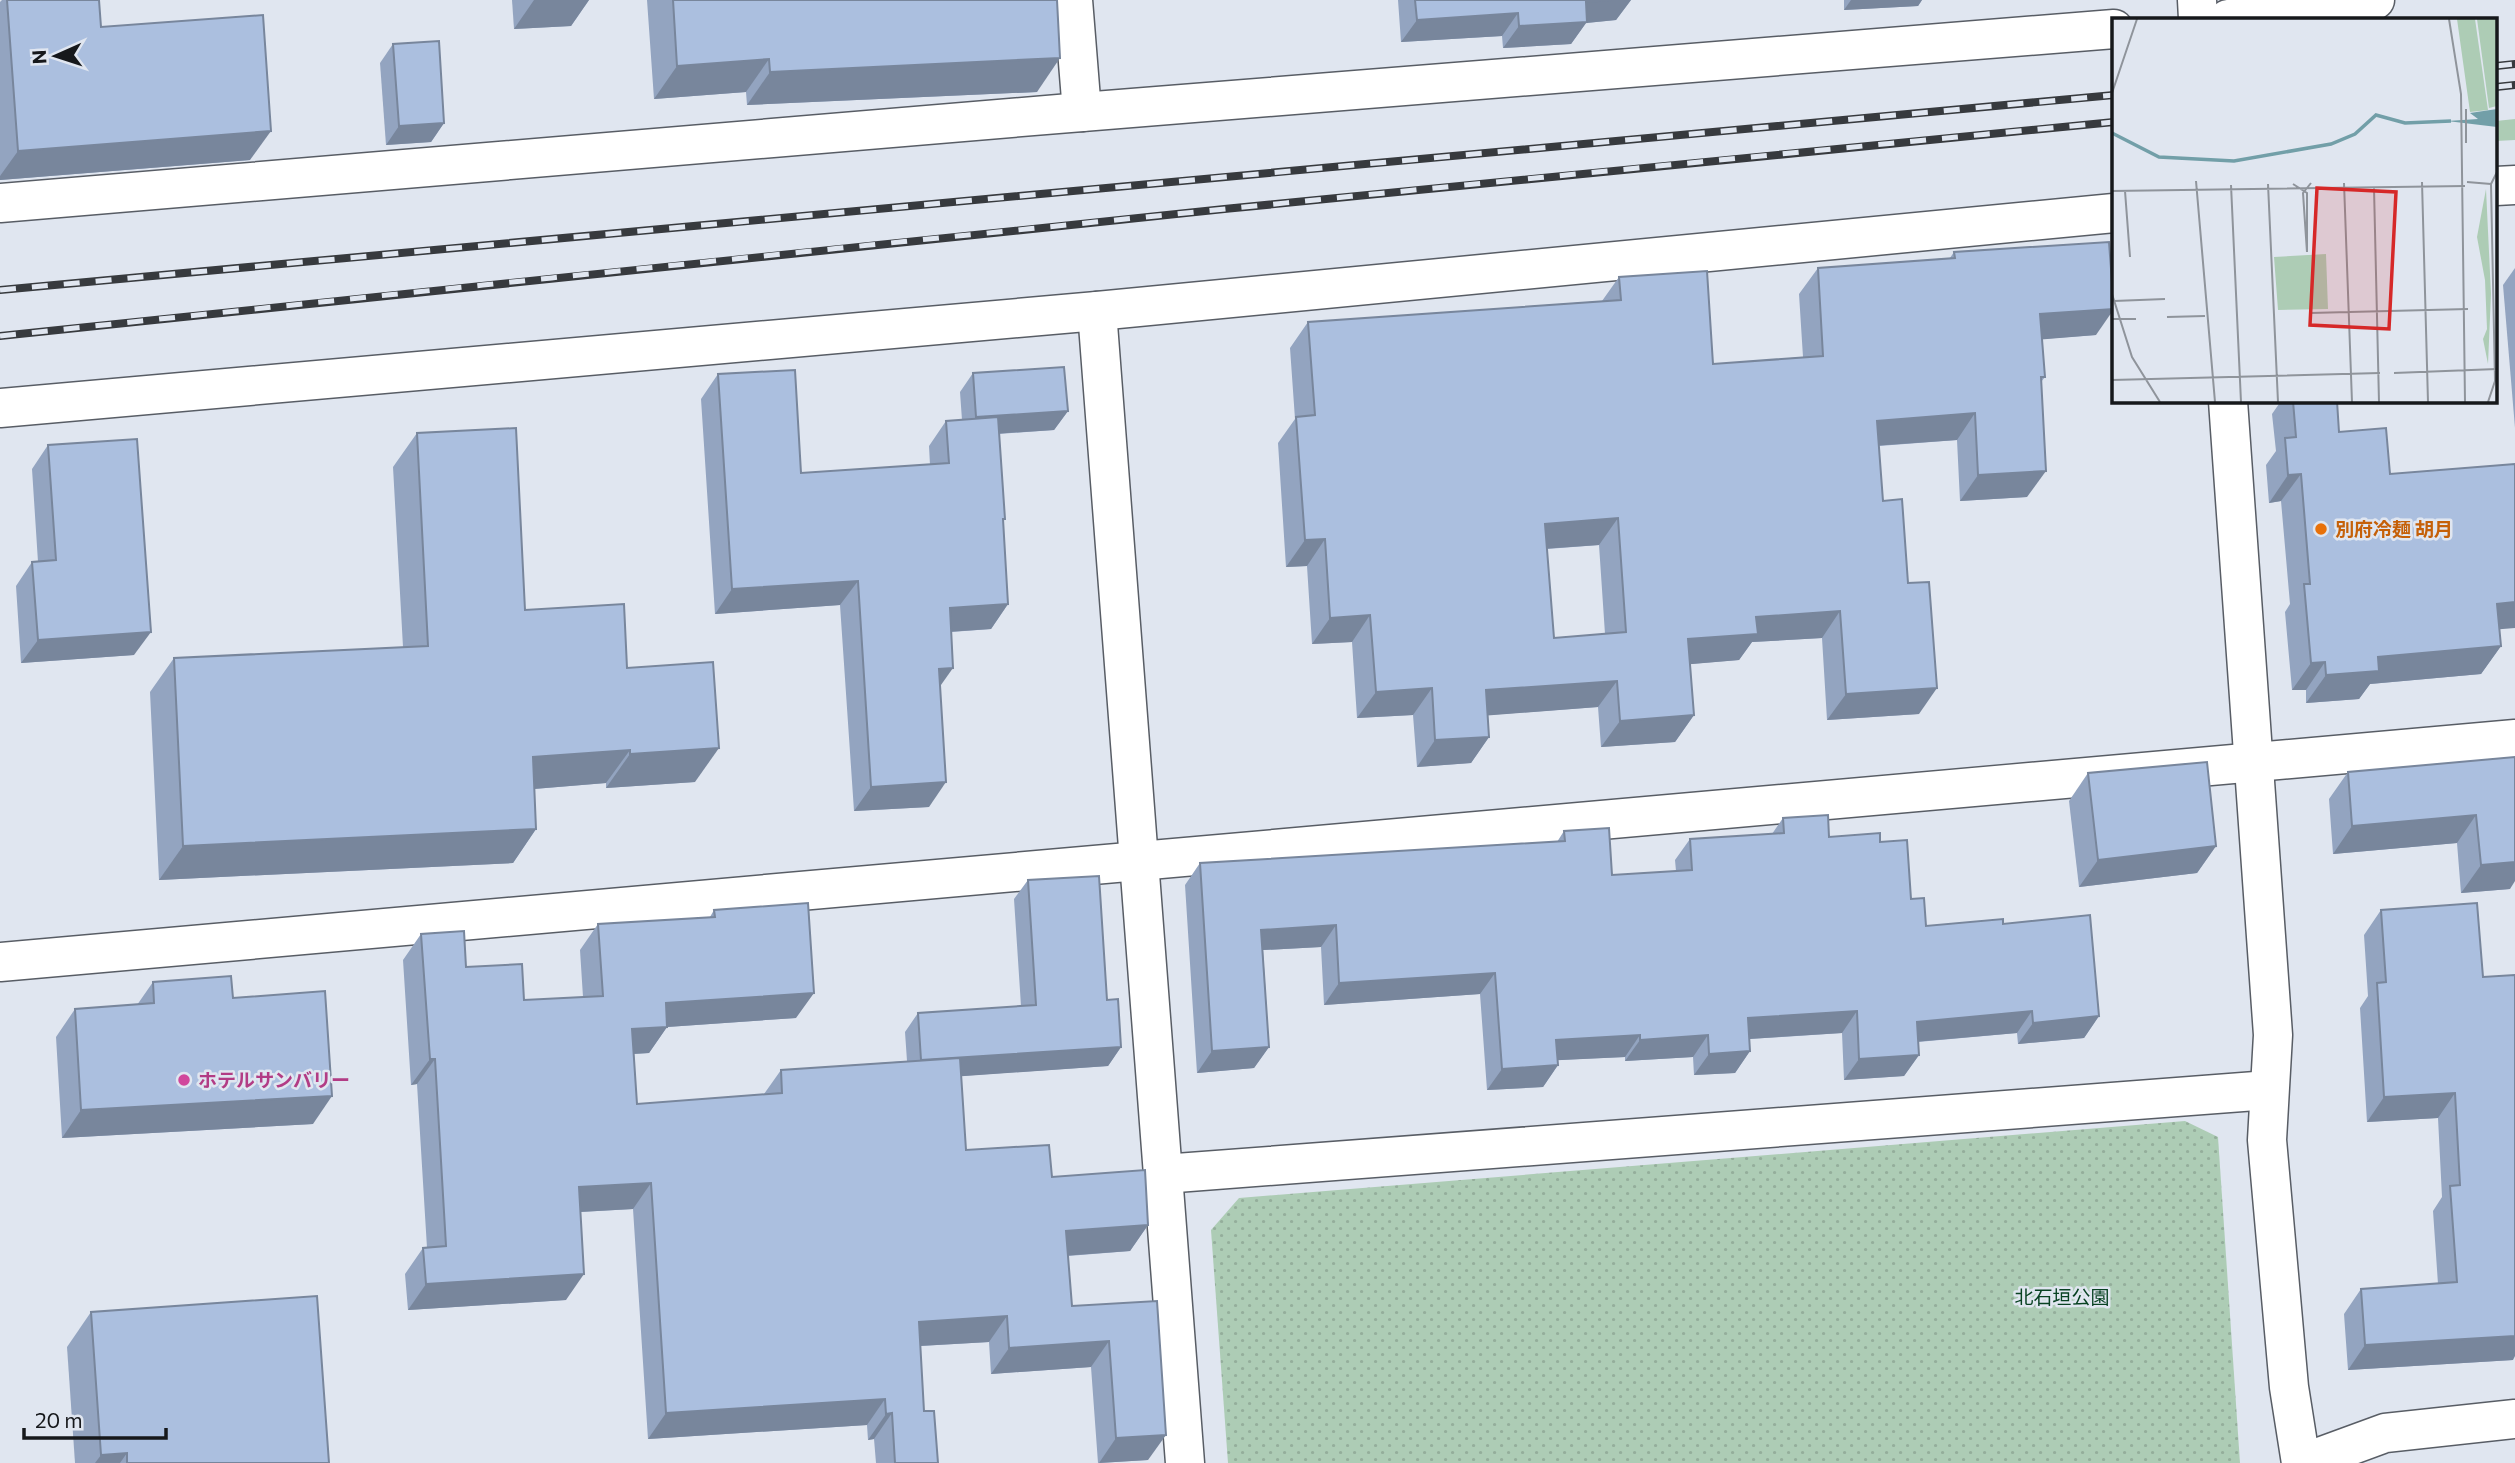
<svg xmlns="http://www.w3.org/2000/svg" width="2515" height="1463" font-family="Commissioner,'Noto Sans JP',sans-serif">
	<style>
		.green { fill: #adccb5 }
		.park { fill: url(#park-dots) }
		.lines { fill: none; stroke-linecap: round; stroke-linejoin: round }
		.minor-casing { stroke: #585d65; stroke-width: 41 }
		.minor { stroke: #fff; stroke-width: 38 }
		.rail-casing { stroke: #373a3e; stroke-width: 8 }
		.rail { stroke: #e0e6f0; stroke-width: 5; stroke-dasharray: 16; stroke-linecap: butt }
		.wall { fill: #93a4c0; fill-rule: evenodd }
		.shaded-wall { fill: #78869c }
		.building { fill: #abbfdf; stroke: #78869c; stroke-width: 2; fill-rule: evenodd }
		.food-dot { fill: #e8710a; stroke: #e0e6f0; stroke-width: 2.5 }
		.hotel-dot { fill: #d1479c; stroke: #e0e6f0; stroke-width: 2.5 }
		.labels { text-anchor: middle; stroke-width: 5; stroke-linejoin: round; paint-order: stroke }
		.food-label { font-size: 19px; font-weight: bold; fill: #c56008; stroke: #e0e6f0; text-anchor: start }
		.hotel-label { font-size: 19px; font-weight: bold; fill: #b23c85; stroke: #e0e6f0; text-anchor: start }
		.park-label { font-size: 19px; fill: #084222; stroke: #e0e6f0 }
		.inset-river { fill: none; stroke: #729fa8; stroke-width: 3.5 }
		.inset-road { fill: none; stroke: #8f949b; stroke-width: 2 }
		.view { fill: #d62828; fill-opacity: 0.15; stroke: #d62828; stroke-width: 3.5 }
		.inset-edge { fill: none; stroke: #16181b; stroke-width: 3.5 }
	</style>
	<defs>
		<pattern id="park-dots" width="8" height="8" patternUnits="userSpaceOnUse" patternTransform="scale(1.75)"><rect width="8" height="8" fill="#adccb5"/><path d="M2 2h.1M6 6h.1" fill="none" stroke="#94ae9b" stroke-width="1.8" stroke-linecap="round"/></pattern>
	</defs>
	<rect width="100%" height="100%" fill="#e0e6f0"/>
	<!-- green -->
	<polygon class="green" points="2515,119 2515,140 2496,141 2496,121"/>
	<!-- park -->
	<polygon class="park" points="2185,1121 2218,1137 2240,1463 1228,1463 1211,1230 1239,1198"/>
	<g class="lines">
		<defs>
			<g id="minor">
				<polyline points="1073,0 1082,112"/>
				<polyline points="2197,0 2198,19"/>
				<polyline points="2228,19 2375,0"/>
				<polyline points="2496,186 2515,185"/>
				<polyline points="0,203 1082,112 2114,29"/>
				<polyline points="1097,311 1185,1463"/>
				<polyline points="2228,401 2273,1035 2267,1140 2289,1387 2301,1463"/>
				<polyline points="0,408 1097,311 2114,213"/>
				<polyline points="0,962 2515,739"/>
				<polyline points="1163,1174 2269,1090"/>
				<polyline points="2303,1463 2385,1433 2515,1419"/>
			</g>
		</defs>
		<!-- minor casing -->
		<use href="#minor" class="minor-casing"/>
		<!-- minor -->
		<use href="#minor" class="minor"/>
		<defs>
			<g id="rail">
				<polyline points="2496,66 2515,64"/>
				<polyline points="2496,87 2515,85"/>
				<polyline points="0,290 2114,95"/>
				<path d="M0,336C704,261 1409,189 2114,122"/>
			</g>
		</defs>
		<!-- rail casing -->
		<use href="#rail" class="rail-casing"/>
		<!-- rail -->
		<use href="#rail" class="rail"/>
	</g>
	<!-- wall -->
	<g class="wall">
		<polygon points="2,0 99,0 101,27 250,160 0,180 0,2"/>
		<polygon points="512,0 589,0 571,26 514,29"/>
		<polygon points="647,0 1057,0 1037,92 747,105 746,92 654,99"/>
		<polygon points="1398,0 1631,0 1616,20 1586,23 1571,44 1503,48 1502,36 1401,42"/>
		<polygon points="1844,0 1922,0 1918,6 1844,10"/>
		<polygon points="393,44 444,123 431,142 386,145 380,63"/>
		<path d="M1954,252L2096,335L2042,339L2045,377L2041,382L2027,497L1960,501L1957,440L1879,446L1883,501L1908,583L1919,714L1827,720L1822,638L1752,642L1739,660L1690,664L1694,715L1675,742L1601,747L1598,707L1488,715L1489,737L1471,763L1417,767L1413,715L1357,718L1352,642L1312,644L1307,566L1286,567L1278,443L1295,419L1290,348L1308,322L1602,301L1619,277L1713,364L1803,357L1799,294L1818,268L1950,258ZM1599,545L1605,634L1554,638L1547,549Z"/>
		<polygon points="2515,268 2515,428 2503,285"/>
		<polygon points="973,373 1068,411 1054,430 999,434 1005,519 1003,522 1008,604 991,629 951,632 940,686 929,807 854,811 840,605 715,614 701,399 718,374 801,473 930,465 929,446 946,421 962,420 960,392"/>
		<polygon points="2281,401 2337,401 2339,432 2390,474 2499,630 2501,646 2481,674 2370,684 2359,699 2306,703 2306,690 2292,690 2285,612 2290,604 2281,501 2269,503 2266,465 2276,451 2272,414"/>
		<polygon points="417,433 525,610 627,668 695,782 606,788 606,783 534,789 536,829 513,863 159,880 150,692 174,658 403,647 393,467"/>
		<polygon points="48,445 134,655 21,663 16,586 32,562 38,562 32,469"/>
		<polygon points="2515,757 2510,889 2461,893 2457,843 2333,854 2329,799 2348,772"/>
		<polygon points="2088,773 2216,846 2197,873 2079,887 2069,801"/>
		<polygon points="1783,818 1829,837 1880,842 1926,926 2003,924 2099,1016 2084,1038 2018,1044 2017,1033 1918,1042 1919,1055 1904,1076 1844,1080 1842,1033 1749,1039 1750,1051 1735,1073 1694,1075 1693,1057 1625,1061 1625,1057 1557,1060 1558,1065 1543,1087 1487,1090 1480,994 1324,1005 1321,947 1263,950 1269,1047 1254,1068 1197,1073 1185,885 1200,863 1557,842 1564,831 1612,875 1676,871 1675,860 1690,839 1772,834"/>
		<polygon points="1028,880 1107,1000 1121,1047 1108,1066 961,1076 966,1150 1052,1177 1148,1225 1130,1251 1068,1256 1072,1306 1157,1301 1148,1460 1098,1463 1091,1367 991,1374 989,1342 920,1346 924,1411 938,1463 876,1463 874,1439 868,1440 867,1425 648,1439 633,1209 580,1212 566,1300 408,1310 405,1274 423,1248 427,1248 417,1084 411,1085 403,960 421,934 466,967 524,1000 583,997 580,950 598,924 710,917 714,910 796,1018 667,1027 649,1053 634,1054 637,1104 764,1094 781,1070 907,1061 905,1032 918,1013 1021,1006 1014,899"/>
		<polygon points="2381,910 2483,977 2513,1360 2348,1370 2344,1314 2361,1289 2438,1284 2433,1211 2442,1197 2438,1118 2367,1122 2360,1008 2368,996 2364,935"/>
		<polygon points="153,982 233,998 313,1124 62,1138 56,1037 75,1009 137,1005"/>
		<polygon points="91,1312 329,1463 75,1463 67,1347"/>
	</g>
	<!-- shaded-wall -->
	<g class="shaded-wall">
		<polygon points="534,0 589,0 571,26 514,29"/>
		<polygon points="1611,0 1631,0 1616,20 1586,23 1571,44 1503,48 1519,26 1586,2"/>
		<polygon points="1851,0 1922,0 1918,6 1844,10"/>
		<polygon points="1518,13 1502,36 1401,42 1417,20"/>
		<polygon points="1060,58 1037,92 747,105 770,72"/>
		<polygon points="769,59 746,92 654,99 677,66"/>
		<polygon points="444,123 431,142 386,145 399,126"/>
		<polygon points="271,131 250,160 0,180 0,176 18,151"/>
		<polygon points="2114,309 2096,335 2022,341 2040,314"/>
		<polygon points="1068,411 1054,430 963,436 976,417"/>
		<polygon points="1975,413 1957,440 1858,447 1877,421"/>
		<polygon points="2046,471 2027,497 1960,501 1978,475"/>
		<polygon points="2301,474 2281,501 2269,503 2288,475"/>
		<polygon points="1618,518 1599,545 1527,550 1545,524"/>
		<polygon points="1325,539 1307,566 1286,567 1305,540"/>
		<polygon points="858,581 840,605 715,614 732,589"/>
		<polygon points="2515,602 2515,628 2478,631 2497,604"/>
		<polygon points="1008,604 991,629 932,633 950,608"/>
		<polygon points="1840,611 1822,638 1752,642 1739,660 1669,666 1688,639 1756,617"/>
		<polygon points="1370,615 1352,642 1312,644 1330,618"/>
		<polygon points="151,632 134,655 21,663 38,640"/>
		<polygon points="2501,646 2481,674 2370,684 2359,699 2306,703 2326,675 2378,657"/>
		<polygon points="2325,662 2306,690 2292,690 2311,663"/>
		<polygon points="953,668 936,692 939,669"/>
		<polygon points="1617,681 1598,707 1468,717 1486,690"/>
		<polygon points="1432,688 1413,715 1357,718 1376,692"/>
		<polygon points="1937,688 1919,714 1827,720 1846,694"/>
		<polygon points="1694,715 1675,742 1601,747 1620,721"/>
		<polygon points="1489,737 1471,763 1417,767 1435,740"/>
		<polygon points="719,748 695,782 606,788 630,754"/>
		<polygon points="630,750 606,783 509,791 533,757"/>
		<polygon points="946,782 929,807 854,811 871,787"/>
		<polygon points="2476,815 2457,843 2333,854 2352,826"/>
		<polygon points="536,829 513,863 159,880 183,846"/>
		<polygon points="2216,846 2197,873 2079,887 2098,860"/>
		<polygon points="2515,862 2515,881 2510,889 2461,893 2481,865"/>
		<polygon points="1336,925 1321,947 1246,951 1261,930"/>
		<polygon points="1495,973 1480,994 1324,1005 1339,983"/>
		<polygon points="814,993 796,1018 667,1027 649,1053 614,1055 632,1029 666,1003"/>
		<polygon points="1857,1011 1842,1033 1733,1040 1748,1018"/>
		<polygon points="2032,1011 2017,1033 1902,1043 1917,1022"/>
		<polygon points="2099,1016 2084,1038 2018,1044 2033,1023"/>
		<polygon points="1640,1035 1625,1057 1541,1061 1556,1040"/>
		<polygon points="1708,1035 1693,1057 1625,1061 1640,1040"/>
		<polygon points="1121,1047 1108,1066 908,1080 921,1060"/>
		<polygon points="1269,1047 1254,1068 1197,1073 1212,1051"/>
		<polygon points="1750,1051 1735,1073 1694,1075 1709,1054"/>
		<polygon points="1919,1055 1904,1076 1844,1080 1859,1059"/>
		<polygon points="430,1059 435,1059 417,1084 411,1085"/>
		<polygon points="1558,1065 1543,1087 1487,1090 1502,1069"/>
		<polygon points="2455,1093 2438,1118 2367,1122 2384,1097"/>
		<polygon points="332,1096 313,1124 62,1138 81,1110"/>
		<polygon points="651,1183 633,1209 561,1213 579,1187"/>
		<polygon points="1148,1225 1130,1251 1048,1257 1066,1231"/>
		<polygon points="584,1274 566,1300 408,1310 426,1284"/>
		<polygon points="1007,1316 989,1342 901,1347 919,1322"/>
		<polygon points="2515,1336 2515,1356 2513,1360 2348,1370 2365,1345"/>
		<polygon points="1109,1341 1091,1367 991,1374 1009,1348"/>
		<polygon points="885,1399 867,1425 648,1439 666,1413"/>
		<polygon points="892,1413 874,1439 868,1440 886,1414"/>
		<polygon points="1166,1435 1148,1460 1099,1463 1116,1438"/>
		<polygon points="127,1453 120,1463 95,1463 101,1455"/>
	</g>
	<!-- building -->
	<g class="building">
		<polygon points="7,0 99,0 101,27 263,15 271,131 18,151"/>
		<polygon points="673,0 1057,0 1060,58 770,72 769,59 677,66"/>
		<polygon points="1415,0 1611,0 1586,2 1587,22 1519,26 1518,13 1417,20"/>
		<polygon points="439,41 444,123 399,126 393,44"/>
		<path d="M2109,242L2114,309L2040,314L2045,377H2041L2046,471L1978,475L1975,413L1877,421L1883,501L1902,499L1908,583L1929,582L1937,688L1846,694L1840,611L1756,617L1758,634L1688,639L1694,715L1620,721L1617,681L1486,690L1489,737L1435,740L1432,688L1376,692L1370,615L1330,618L1325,539L1305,540L1296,417L1315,415L1308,322L1621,300L1619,277L1707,271L1713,364L1823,356L1818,268L1955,258L1954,252ZM1618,518L1626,632L1554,638L1545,524Z"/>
		<polygon points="1064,367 1068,411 976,417 973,373"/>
		<polygon points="795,370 801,473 949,463 946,421 998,417 1005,519 1003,519 1008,604 950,608 953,668 939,669 946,782 871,787 858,581 732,589 718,374"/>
		<polygon points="2293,401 2337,401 2339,432 2386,428 2390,474 2515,464 2515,602 2497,604 2501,646 2378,657 2379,671 2326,675 2325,662 2311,663 2304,584 2310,584 2301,474 2288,475 2285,438 2296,437"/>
		<polygon points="516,428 525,610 624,604 627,668 713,662 719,748 630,754 630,750 533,757 536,829 183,846 174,658 428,646 417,433"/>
		<polygon points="137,439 151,632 38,640 32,562 56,560 48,445"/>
		<polygon points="2515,757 2515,862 2481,865 2476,815 2352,826 2348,772"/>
		<polygon points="2207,762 2216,846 2098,860 2088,773"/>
		<polygon points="1828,815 1829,837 1880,833 1880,842 1907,840 1911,899 1924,898 1926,926 2003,919 2003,924 2090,915 2099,1016 2033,1023 2032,1011 1917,1022 1919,1055 1859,1059 1857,1011 1748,1018 1750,1051 1709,1054 1708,1035 1640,1040 1640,1035 1556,1040 1558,1065 1502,1069 1495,973 1339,983 1336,925 1261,930 1269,1047 1212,1051 1200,863 1565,841 1564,831 1609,828 1612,875 1692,870 1690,839 1784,833 1783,818"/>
		<polygon points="1099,876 1107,1000 1118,999 1121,1047 921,1060 918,1013 1036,1005 1028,880"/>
		<polygon points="808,903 814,993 666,1003 667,1027 632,1029 637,1104 782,1093 781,1070 960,1058 966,1150 1049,1145 1052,1177 1145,1170 1148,1225 1066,1231 1072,1306 1157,1301 1166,1435 1116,1438 1109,1341 1009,1348 1007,1316 919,1322 924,1411 934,1411 938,1463 895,1463 892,1413 886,1414 885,1399 666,1413 651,1183 579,1187 584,1274 426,1284 423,1248 446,1246 435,1059 430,1059 421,934 464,931 466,967 522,964 524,1000 603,996 598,924 715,917 714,910"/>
		<polygon points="2477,903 2483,977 2515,975 2515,1336 2365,1345 2361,1289 2457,1282 2450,1186 2460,1185 2455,1093 2384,1097 2377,983 2386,982 2381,910"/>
		<polygon points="231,976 233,998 325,991 332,1096 81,1110 75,1009 154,1003 153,982"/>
		<polygon points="317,1296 329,1463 127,1463 127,1453 101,1455 91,1312"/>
	</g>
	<!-- markers -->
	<circle class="food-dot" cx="2321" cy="529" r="7"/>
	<circle class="hotel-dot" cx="184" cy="1080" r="7"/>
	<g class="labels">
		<!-- food labels -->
		<g class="food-label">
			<text x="2335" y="536">別府冷麺 胡月</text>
		</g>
		<!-- hotel labels -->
		<g class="hotel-label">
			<text x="198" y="1087">ホテルサンバリー</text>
		</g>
		<!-- park labels -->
		<g class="park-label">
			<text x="2062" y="1304">北石垣公園</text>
		</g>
	</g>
	<!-- overview -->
	<g transform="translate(2112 18)">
		<rect width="385" height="385" fill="#e0e6f0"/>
		<path d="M374,171L379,276L376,346L371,321L375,311L373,262L365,219Z" fill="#adccb5"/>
		<path d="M345,1H363L376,92L358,94ZM365,1H385V88L377,90ZM214,236L216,291L166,292L162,239Z" fill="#adccb5"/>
		<path d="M385,91V109L335,103L366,101L358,95Z" fill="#729fa8"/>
		<path class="inset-river" d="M0,115L47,139L122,143L219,126L243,116L264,97L293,105L339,103"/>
		<path class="inset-road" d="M337,1L349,76L353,384M0,75L25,1M354,91V125M84,163L103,384M310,164L316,384M355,164L379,166M232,165L240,384M156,166L166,384M181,166L195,175V234M119,167L129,384M262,170L267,384M0,173L353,168M13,173L18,239M195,234L191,175L199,165M0,276L20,339L48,384M2,283L53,281M198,295L356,291M55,299L93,298M0,301H24M282,355L385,351M0,362L268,355M376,384L383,363L379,166L385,154"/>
		<path class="view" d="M205,170L284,174L277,311L198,307Z"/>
		<rect width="385" height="385" class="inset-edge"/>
	</g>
	<!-- north arrow -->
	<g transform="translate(56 56) rotate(267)" stroke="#e0e6f0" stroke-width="5" paint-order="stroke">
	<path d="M0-5L12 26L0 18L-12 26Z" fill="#16181b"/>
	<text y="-10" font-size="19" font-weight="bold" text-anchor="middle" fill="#16181b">N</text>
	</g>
	<!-- scale -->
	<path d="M24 1428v10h142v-10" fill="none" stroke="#16181b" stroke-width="3.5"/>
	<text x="35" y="1428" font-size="21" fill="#16181b" stroke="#e0e6f0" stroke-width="5" paint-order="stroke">20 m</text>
</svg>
